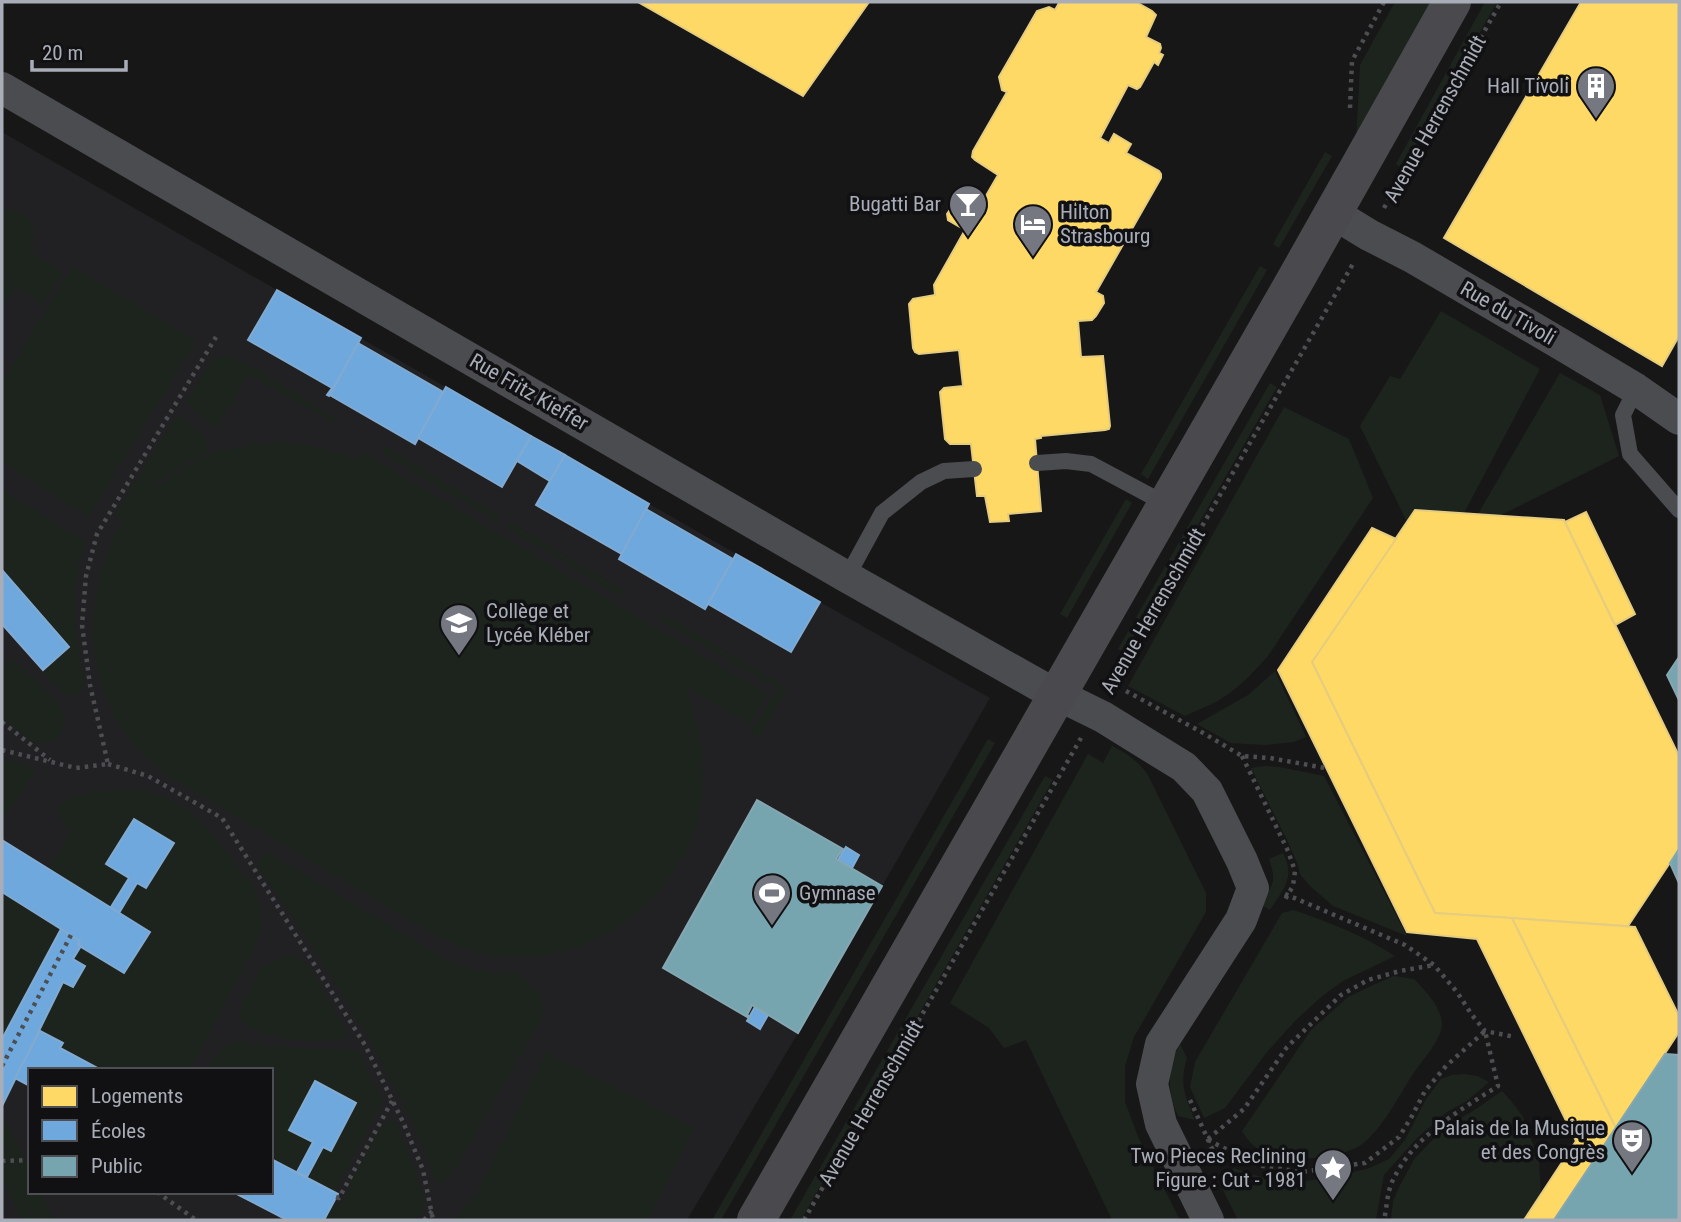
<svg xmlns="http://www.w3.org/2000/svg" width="1681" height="1222" font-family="'Roboto Condensed',sans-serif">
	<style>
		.built { fill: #212123; fill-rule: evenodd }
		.green { fill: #1d241e }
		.homes { fill: #ffd966; stroke: #e5cc7f; stroke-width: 2 }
		.schools { fill: #6fa8dc; stroke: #80aad1; stroke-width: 2 }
		.public { fill: #76a5af; stroke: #85a7b2; stroke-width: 2 }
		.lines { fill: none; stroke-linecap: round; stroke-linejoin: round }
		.path { stroke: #4d4e52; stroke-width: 4.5; stroke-dasharray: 3.5 5; stroke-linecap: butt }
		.lane { stroke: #4b4c50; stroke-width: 16 }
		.street { stroke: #4b4c50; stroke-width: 32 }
		.secondary { stroke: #4a4a4e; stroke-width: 38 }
		.labels { text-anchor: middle; stroke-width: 7; stroke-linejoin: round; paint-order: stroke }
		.poi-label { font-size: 21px; fill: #a8adb8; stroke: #111113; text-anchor: end }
		.street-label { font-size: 21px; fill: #a8adb8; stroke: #111113 }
	</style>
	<rect width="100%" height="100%" fill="#171717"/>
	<!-- built -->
	<path class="built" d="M2,132L820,602L990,698L798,1033L687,1220H2ZM30,1070H271V1192H30Z"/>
	<!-- green -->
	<g class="green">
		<polygon points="1395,2 1440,2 1356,143 1360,65"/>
		<polygon points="1485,2 1497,2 1403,169 1396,164"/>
		<polygon points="1325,152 1332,156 1279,248 1273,244"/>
		<path d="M8,209C37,214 35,230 32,253L63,273L44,304L15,287L2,310V210Z"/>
		<polygon points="1260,266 1267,270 1148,479 1141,474"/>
		<polygon points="72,267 196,341 88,517 2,462 2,382"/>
		<polygon points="1441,311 1540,369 1464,513 1415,510 1407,522 1360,426 1390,376 1400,379"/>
		<polygon points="226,355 247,364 336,418 333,423 249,374 219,423 216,426 212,426 187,402 210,362 215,358"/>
		<polygon points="1560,373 1600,395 1619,456 1499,516 1478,514"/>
		<polygon points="1270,383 1277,387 1125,652 1118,649"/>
		<path d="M1284,407L1349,439L1373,498L1268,656C1252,674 1237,690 1216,702C1206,707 1195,711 1185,716L1128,686Z"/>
		<path d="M178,415L202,435L209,450L163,477L152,489C170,478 187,463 208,455C218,451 230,449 240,447C288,438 313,444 358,460L362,452L767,694L750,724L686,686C692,708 699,730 702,753C705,772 702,793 699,812C686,886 607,953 533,956C513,957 488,957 469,950C458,946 446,940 435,935L167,775C152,763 136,750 125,733C107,707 93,662 93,631C93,603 100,571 110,546C115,531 128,518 137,506L123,521L114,515Z"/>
		<polygon points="386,447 500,516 497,522 382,453"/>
		<path d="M2,490L83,540L85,546C67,590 76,639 85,683C73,712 54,683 43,670L69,646L2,570Z"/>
		<polygon points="1126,499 1132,503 1067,618 1060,614"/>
		<polygon points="510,522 624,591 620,596 506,527"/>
		<polygon points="664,615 787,688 760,737 759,738 751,733 777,688 660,620"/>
		<path d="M11,660C22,665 60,703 64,714C66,721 63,729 59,735C53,742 44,744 34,743L2,718V665Z"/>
		<polygon points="1275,671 1306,737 1294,742 1265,745 1231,743 1197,724 1248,695"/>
		<polygon points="988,739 995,743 721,1220 712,1220"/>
		<path d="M1112,746C1128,754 1138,761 1148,775L1206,893V912L1134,1037L1125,1066V1102L1139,1139L1180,1220H1112L1026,1040L1004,1048L989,1028L950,1003L1088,754L1103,763Z"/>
		<polygon points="2,759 27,764 33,767 35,772 2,822"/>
		<polygon points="1264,766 1279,767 1324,776 1407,936 1333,906 1310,886 1300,874 1298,865 1287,840 1251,768"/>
		<polygon points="1045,776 1053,780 801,1220 790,1220"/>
		<path d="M123,789C138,791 153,792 166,798C196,811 214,836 233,861C239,868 246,875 251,882C260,898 264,918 261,935L190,1070H101L60,1048L63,1043L40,1031L63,982L73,986L84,966L73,959L81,946L124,973L150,932L119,913L137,883L146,888L173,843L134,819L106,864L129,878L111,907L49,869L72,830C68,825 60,819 59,812C58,792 109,790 123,789Z"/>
		<path d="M1283,853C1296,878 1283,889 1270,910L1260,904C1273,884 1277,883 1269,859Z"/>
		<polygon points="264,854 269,854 276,857 451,962 471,970 498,974 519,974 528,980 540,995 544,1012 540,1021 450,1178 445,1182 436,1181 424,1148 405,1106 368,1037 307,937 259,868 257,863"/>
		<polygon points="2,892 61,929 2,1039"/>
		<path d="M1293,910C1329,922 1364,936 1395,956L1343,981L1321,997L1295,1021L1267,1052L1225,1108L1204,1118L1190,1087L1195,1062L1282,913Z"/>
		<path d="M289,956L296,957L307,964L346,1031L348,1035L346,1037C339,1040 332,1041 325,1042C307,1042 250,1037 241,1020C238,1015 240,1010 242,1004L262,966Z"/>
		<path d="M1394,976L1414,979C1426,992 1441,1006 1442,1024C1442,1039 1421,1062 1413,1074C1398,1097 1387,1121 1367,1140C1345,1161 1292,1162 1265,1152C1254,1148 1247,1140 1242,1131L1311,1030L1348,997L1369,987Z"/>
		<path d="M241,1041L273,1047L354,1050H357L359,1053L382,1100L335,1192L307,1177L323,1147L331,1151L356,1103L315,1082L289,1129L313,1142L297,1172L271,1159V1070H207C216,1054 223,1043 241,1041Z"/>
		<path d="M1180,1044L1187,1058C1179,1084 1185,1096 1195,1120L1178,1116C1167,1092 1167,1067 1180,1044Z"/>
		<polygon points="546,1053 694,1128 648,1220 455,1220 470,1197 474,1198"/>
		<polygon points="1464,1074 1477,1076 1489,1082 1467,1101 1447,1112 1417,1138 1384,1175 1376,1220 1238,1220 1219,1182 1234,1168 1261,1177 1302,1182 1367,1169 1389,1159 1405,1140 1426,1099 1441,1079 1452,1075"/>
		<polygon points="1502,1091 1512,1102 1523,1117 1539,1161 1541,1194 1524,1220 1391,1220 1393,1201 1400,1185 1415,1158 1446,1126 1473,1111"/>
		<polygon points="2,1114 30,1170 30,1192 41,1192 55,1220 22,1220 2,1179"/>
		<path d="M388,1121H393L397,1126C404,1143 425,1190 424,1206C423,1211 420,1216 416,1220H324L333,1202L341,1204C349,1188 376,1129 388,1121Z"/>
	</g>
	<!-- homes -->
	<g class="homes">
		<polygon points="638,2 869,2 803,96"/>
		<polygon points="1057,2 1136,2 1152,11 1156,15 1146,37 1160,44 1161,48 1159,53 1163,55 1158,65 1154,62 1140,87 1137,89 1128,85 1100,138 1109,143 1114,134 1131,144 1126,153 1159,171 1161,174 1161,178 1096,292 1103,296 1104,303 1096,316 1092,320 1078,321 1081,357 1103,356 1110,426 1109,429 1105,430 1041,436 1041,438 1035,439 1041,511 1008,514 1009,521 990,522 985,496 977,496 971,444 950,444 945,439 940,392 944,388 963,386 959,350 919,354 915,352 913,348 909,304 913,299 935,295 934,285 965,230 948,220 947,214 954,204 960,204 976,213 998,175 975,160 972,157 973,151 1007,92 1002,90 999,77 1037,11 1049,7 1055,10 1059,3"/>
		<polygon points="1581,2 1679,2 1679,336 1662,366 1444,238"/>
		<polygon points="1415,510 1564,520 1679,756 1679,849 1628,926 1435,913 1312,662"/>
		<polygon points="1586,512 1635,614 1615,625 1565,522"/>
		<polygon points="1372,528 1396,539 1312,662 1435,913 1512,918 1616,1128 1554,1220 1524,1220 1576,1141 1477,939 1407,932 1278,670"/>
		<polygon points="1512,918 1635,927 1679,1016 1679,1032 1616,1128"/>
	</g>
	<!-- schools -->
	<g class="schools">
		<polygon points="277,290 361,338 329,396 327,395 332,388 248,340"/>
		<polygon points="358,343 443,392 415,444 330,395"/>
		<polygon points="446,387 531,436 502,487 418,438"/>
		<polygon points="531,436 565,455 550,481 517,461"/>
		<polygon points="565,455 649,504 622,554 536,505"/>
		<polygon points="646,509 733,559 705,609 619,559"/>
		<polygon points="736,554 820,602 791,652 708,604"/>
		<polygon points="2,570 69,647 43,670 2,624"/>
		<polygon points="134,819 174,843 146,888 137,883 119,913 111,907 129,878 106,864"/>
		<polygon points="2,840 150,932 124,973 78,945 80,941 2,892"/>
		<polygon points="846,847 859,855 852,868 838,860"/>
		<polygon points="61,929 80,941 78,945 81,946 73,959 85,966 73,987 63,982 2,1106 2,1039"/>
		<polygon points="755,1007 768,1015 760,1029 747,1021"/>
		<polygon points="40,1031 63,1043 60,1048 101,1070 30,1070 30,1086 15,1078"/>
		<polygon points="315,1081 356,1103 331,1151 323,1147 307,1177 297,1172 313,1142 289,1130"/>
		<polygon points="271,1159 338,1194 324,1220 287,1220 233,1192 271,1192"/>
	</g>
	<!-- public -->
	<g class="public">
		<polygon points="1679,657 1679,700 1667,675"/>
		<polygon points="757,800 843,849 836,859 882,886 798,1033 752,1005 747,1015 749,1016 749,1018 663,968"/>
		<polygon points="1679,849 1679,883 1670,863"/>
		<polygon points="1665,1054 1679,1055 1679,1220 1554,1220"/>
	</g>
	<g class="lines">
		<!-- path -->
		<g class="path">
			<polyline points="1350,108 1352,61 1384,2"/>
			<polyline points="1384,208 1501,2"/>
			<polyline points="1109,688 1354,262"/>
			<polyline points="1126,691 1205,734 1242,756 1270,758 1325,768"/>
			<polyline points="2,722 50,760"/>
			<polyline points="2,750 76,768 108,764 90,685 82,625 86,576 97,534 216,337"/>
			<polyline points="1242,756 1288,851 1295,871 1293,886 1284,901"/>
			<polyline points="108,764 148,776 222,818 365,1045 403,1122 423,1170 433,1220"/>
			<polyline points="1285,894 1405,945 1434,965 1457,992 1472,1015 1485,1031 1515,1037"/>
			<polyline points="2,1066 71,935"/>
			<polyline points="1190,1100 1214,1153"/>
			<polyline points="1208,1139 1244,1109 1287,1047 1341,995 1368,980 1400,971 1434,965"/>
			<path d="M1208,1140L1257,1165L1301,1172L1365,1163L1399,1137L1412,1116L1425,1091L1446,1066L1485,1031L1498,1086C1459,1111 1415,1135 1394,1178C1387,1190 1387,1207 1384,1220"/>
			<polyline points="2,1161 30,1160"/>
			<polyline points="157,1192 196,1220"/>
			<polyline points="336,1197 339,1198 392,1101"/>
			<polyline points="424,1220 432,1211"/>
			<polyline points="804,1220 1081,738"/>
		</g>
		<!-- lane -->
		<g class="lane">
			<polyline points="1636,389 1623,415 1630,454 1679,510"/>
			<polyline points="1037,463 1066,461 1091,464 1166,504"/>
			<polyline points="847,577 882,513 921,482 944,471 974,469"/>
		</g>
		<!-- street -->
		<g class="street">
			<polyline points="2,88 847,577 1040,686 1103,717 1184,767 1207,791 1242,861 1253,888 1241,920 1161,1044 1152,1084 1161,1124 1208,1220"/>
			<polyline points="1333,213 1369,235 1412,257 1564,346 1636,389 1679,419"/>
		</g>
		<!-- secondary -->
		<polyline class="secondary" points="756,1220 1297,277 1452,2"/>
	</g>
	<!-- icons -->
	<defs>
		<symbol id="building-pin" viewBox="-11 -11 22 30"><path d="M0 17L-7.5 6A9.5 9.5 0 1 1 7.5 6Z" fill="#757880" stroke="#111113"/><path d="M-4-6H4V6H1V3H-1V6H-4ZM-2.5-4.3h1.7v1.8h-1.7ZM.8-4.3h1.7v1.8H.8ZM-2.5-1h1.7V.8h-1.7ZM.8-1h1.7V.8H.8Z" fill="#fff"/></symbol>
		<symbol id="bar-pin" viewBox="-11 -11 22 30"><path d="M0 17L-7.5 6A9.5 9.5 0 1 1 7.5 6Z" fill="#757880" stroke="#111113"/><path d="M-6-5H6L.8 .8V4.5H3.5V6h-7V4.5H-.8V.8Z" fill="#fff"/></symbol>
		<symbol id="hotel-pin" viewBox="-11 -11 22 30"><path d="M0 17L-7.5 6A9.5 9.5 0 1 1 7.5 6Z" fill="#757880" stroke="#111113"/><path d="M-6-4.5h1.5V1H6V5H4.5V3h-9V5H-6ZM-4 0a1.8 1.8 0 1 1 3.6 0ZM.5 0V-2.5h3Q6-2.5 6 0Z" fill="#fff"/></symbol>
		<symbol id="school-pin" viewBox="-11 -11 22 30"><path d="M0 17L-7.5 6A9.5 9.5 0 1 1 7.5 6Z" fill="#757880" stroke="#111113"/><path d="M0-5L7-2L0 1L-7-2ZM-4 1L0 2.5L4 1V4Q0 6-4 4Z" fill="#fff"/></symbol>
		<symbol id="stadium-pin" viewBox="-11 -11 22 30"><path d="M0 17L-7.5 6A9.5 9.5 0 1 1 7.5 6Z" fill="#757880" stroke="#111113"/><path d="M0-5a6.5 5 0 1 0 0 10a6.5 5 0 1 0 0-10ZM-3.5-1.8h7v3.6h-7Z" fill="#fff"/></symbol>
		<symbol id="theatre-pin" viewBox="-11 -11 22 30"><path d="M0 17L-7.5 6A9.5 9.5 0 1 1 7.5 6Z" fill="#757880" stroke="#111113"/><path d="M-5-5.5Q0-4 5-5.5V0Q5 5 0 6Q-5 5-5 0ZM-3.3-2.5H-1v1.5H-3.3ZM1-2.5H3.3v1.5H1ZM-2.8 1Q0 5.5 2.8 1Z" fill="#fff"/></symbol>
		<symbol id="sight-pin" viewBox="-11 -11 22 30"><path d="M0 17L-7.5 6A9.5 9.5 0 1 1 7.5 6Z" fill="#757880" stroke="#111113"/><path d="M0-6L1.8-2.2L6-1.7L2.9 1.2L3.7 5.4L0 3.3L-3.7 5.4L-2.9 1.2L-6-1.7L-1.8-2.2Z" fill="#fff"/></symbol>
	</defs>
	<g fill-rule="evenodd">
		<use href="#building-pin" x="1574" y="64" width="44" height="60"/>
		<use href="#bar-pin" x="946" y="182" width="44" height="60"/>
		<use href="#hotel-pin" x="1011" y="202" width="44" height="60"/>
		<use href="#school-pin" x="437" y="601" width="44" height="60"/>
		<use href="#stadium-pin" x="750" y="871" width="44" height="60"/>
		<use href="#theatre-pin" x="1610" y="1118" width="44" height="60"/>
		<use href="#sight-pin" x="1311" y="1146" width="44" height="60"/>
	</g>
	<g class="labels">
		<!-- poi labels -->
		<g class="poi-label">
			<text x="1569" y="93">Hall Tivoli</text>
			<text x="941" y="211">Bugatti Bar</text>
			<text x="1060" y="219" text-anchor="start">Hilton<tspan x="1060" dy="24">Strasbourg</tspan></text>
			<text x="486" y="618" text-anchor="start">Collège et<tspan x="486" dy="24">Lycée Kléber</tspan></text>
			<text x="799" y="900" text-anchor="start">Gymnase</text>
			<text x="1605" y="1135">Palais de la Musique<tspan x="1605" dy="24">et des Congrès</tspan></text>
			<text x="1306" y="1163">Two Pieces Reclining<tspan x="1306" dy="24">Figure : Cut - 1981</tspan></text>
		</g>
		<!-- street labels -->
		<g class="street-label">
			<text transform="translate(1435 119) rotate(-61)" y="7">Avenue Herrenschmidt</text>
			<text transform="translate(1508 313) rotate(30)" y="7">Rue du Tivoli</text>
			<text transform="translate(529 392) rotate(30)" y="7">Rue Fritz Kieffer</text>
			<text transform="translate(1153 611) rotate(-60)" y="7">Avenue Herrenschmidt</text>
			<text transform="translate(871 1103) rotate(-60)" y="7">Avenue Herrenschmidt</text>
		</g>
	</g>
	<!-- border -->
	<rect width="1681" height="1222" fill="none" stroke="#a8adb8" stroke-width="7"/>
	<!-- legend -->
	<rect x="28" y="1068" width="245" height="126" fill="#111113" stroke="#4d4f55" stroke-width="2"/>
	<rect x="42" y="1086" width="35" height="21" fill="#ffd966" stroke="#4d4f55" stroke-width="2"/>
	<text x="91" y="1103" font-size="21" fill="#a8adb8">Logements</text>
	<rect x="42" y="1120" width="35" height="21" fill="#6fa8dc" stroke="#4d4f55" stroke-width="2"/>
	<text x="91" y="1138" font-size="21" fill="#a8adb8">Écoles</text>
	<rect x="42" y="1156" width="35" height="21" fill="#76a5af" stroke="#4d4f55" stroke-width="2"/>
	<text x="91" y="1173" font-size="21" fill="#a8adb8">Public</text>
	<!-- scale -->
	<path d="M32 60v10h94v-10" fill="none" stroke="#a8adb8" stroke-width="3.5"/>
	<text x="42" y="60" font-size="21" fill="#a8adb8" stroke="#111113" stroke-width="5" paint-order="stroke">20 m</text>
</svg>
